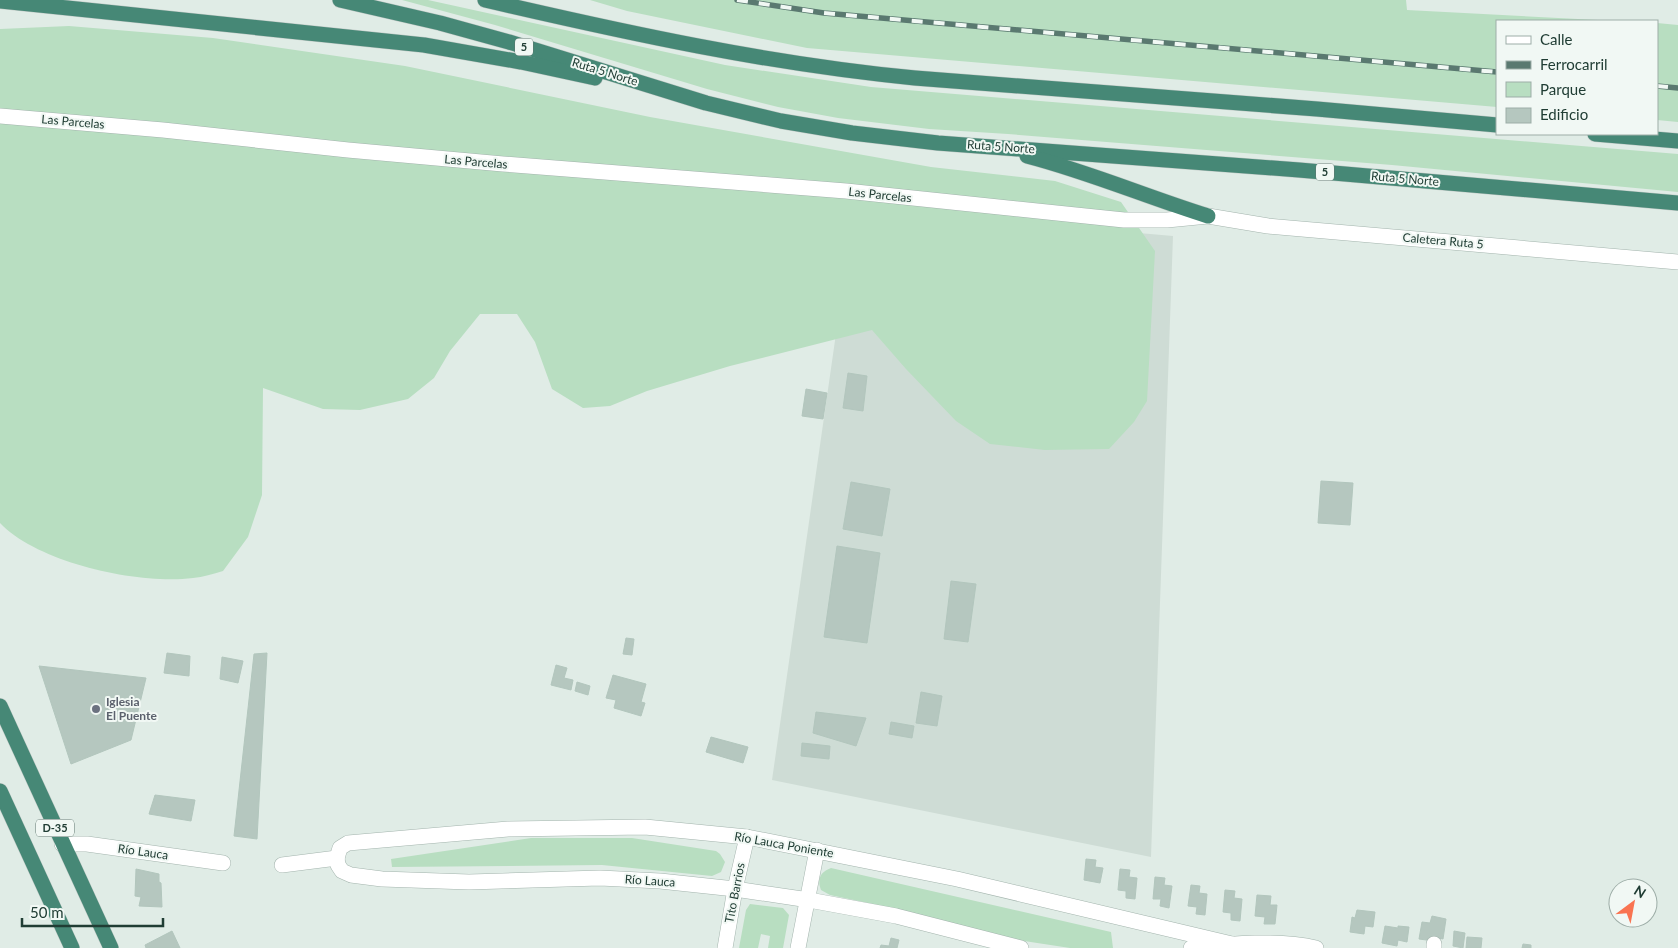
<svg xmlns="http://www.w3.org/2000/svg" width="1678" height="948" font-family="Lato,sans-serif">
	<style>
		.built { fill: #cedcd5 }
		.green { fill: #b8dec1 }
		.building { fill: #b5c7bf; stroke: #b2c6bd }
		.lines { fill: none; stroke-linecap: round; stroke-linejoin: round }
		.minor-casing { stroke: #a3b4ad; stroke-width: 16 }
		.tertiary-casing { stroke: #a3b4ad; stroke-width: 16 }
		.trunk-casing { stroke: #c1c9c6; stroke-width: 16 }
		.minor { stroke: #fff; stroke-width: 15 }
		.tertiary { stroke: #fff; stroke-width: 15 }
		.trunk { stroke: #468876; stroke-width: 15 }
		.rail-casing { stroke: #5a7970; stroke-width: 5.5 }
		.rail { stroke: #f1f8f4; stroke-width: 4; stroke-dasharray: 11; stroke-linecap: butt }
		.worship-dot { fill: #6b7280; stroke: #f1f8f4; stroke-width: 2 }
		.labels { text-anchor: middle; stroke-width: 4; stroke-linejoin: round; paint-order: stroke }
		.shield { fill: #f1f8f4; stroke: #5f756e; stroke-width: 1 }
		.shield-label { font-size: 11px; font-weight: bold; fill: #203d34 }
		.street-label { font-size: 12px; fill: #203d34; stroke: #f1f8f4 }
		.worship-label { font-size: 12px; font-weight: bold; fill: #5b616d; stroke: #f1f8f4; text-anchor: start }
	</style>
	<rect width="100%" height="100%" fill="#e0ece6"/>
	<!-- built -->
	<polygon class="built" points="854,208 1173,236 1151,857 772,780"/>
	<!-- green -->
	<g class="green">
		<polygon points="402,0 428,0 725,65 871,87 1678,154 1678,192 1392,165 1008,134 929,129 838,118 778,107 707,89 495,25"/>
		<polygon points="590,0 1406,0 1407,10 1617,21 1497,21 1497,107 807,48 627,11"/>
		<polygon points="1657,23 1678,25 1678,122 1657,120"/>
		<path d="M69,26L213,38L405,66L650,117L931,167L1055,181L1121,202L1155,251L1147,401L1134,422L1109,449L1045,450L990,444L956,421L906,369L872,330L730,366L647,391L610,406L583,408L552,389L535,342L517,314H480L450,351L434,378L408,399L360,410L323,409L263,388L262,495L248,537L223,571C213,574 203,577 193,578C139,585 38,563 0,523V29Z"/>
		<polygon points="531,838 632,838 716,851 720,854 725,862 721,872 712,876 602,865 392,867 391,859"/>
		<path d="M831,868L1111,932L1113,948H1070L991,936L911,912L830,895L821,890C817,879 820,872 831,868Z"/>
		<polygon points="750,904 783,908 789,915 783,948 768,948 770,936 761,934 758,948 739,948 746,910"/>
	</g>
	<!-- building -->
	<g class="building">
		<polygon points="848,373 867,376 863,411 843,408"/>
		<polygon points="806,389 827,393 823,419 802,416"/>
		<polygon points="1321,481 1353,483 1350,525 1318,523"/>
		<polygon points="851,482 890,489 882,536 843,529"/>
		<polygon points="837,546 880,553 867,643 824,637"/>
		<polygon points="951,581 976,584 968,642 944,639"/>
		<polygon points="626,638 634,639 632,655 623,654"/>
		<polygon points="167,653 190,656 189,676 164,673"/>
		<polygon points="267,653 257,839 234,836 254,654"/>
		<polygon points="222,657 243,661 238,683 220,679"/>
		<polygon points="556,665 567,668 564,678 573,680 571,690 551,685"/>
		<polygon points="39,666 146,678 131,740 71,764"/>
		<polygon points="613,675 646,684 641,702 645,703 641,716 614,708 616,700 606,698"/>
		<polygon points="577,682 590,686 588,695 575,691"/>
		<polygon points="921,692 942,696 937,726 916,723"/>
		<polygon points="816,712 866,718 856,746 813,733"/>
		<polygon points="891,722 914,726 912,738 889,734"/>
		<polygon points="711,737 748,747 743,763 706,752"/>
		<polygon points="802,743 830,746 829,759 801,756"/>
		<polygon points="155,795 195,800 191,821 149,814"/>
		<polygon points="1086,859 1096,860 1095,867 1103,868 1100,883 1084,880"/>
		<polygon points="136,869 159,874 159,882 161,883 162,907 139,906 141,897 135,896"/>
		<polygon points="1120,869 1130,870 1129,877 1137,878 1135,899 1126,898 1126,891 1118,890"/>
		<polygon points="1155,877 1165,878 1164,885 1172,886 1169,908 1160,906 1161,899 1153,899"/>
		<polygon points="1191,885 1200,886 1199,893 1207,894 1205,915 1196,914 1197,907 1188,906"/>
		<polygon points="1225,890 1235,891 1234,898 1242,899 1240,921 1231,920 1231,913 1223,912"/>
		<polygon points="1257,895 1271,896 1270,905 1277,905 1275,924 1264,924 1265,917 1255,916"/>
		<polygon points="1357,910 1375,912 1373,927 1365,926 1364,934 1350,932 1352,917 1355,918"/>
		<polygon points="1432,916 1446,919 1443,939 1434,937 1434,941 1419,939 1422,922 1430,923"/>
		<polygon points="1385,926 1398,928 1398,926 1409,927 1407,942 1398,940 1397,946 1382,943"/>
		<polygon points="172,931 180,948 146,948 145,945"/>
		<polygon points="1454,931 1465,933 1463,948 1453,946"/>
		<polygon points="1467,937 1482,938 1481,948 1466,948"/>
		<polygon points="891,938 899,940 897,948 880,948 881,945 889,946"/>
		<polygon points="1523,944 1531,945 1531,948 1522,948"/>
	</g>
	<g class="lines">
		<defs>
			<g id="minor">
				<polyline points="0,116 163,130 348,150 503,164 846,191 1124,220 1167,220 1208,216"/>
				<polyline points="62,844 87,844 223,863"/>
				<polyline points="337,858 340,848 348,843 508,829 645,827 747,837 957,879 1232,944"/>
				<polyline points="337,858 338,865 342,871 351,875 382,879 469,882 600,878 660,881 735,889 809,900 896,916 1021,948"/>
				<polyline points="282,865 337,858"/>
				<polyline points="725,948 735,889 747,837"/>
				<polyline points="798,948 817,850"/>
				<path d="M1191,948C1230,944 1277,939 1316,948"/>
				<polyline points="1434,948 1434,944"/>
			</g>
			<polyline id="tertiary" points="1208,216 1268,226 1678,262"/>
			<g id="trunk">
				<polyline points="340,0 440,23 509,42 706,103 781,121 852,133 938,143 1299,170 1678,203"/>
				<path d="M485,0C627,33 769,64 915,78L1317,109L1497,125"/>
				<polyline points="0,1 424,45 521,62 595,78"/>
				<polyline points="1595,134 1678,141"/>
				<path d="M1027,156C1089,172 1147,197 1208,216"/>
				<polyline points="0,706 111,948"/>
				<polyline points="0,791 72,948"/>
			</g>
		</defs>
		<!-- minor casing -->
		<use href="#minor" class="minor-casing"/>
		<!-- tertiary casing -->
		<use href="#tertiary" class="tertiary-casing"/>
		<!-- trunk casing -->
		<use href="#trunk" class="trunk-casing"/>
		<!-- minor -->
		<use href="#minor" class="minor"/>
		<!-- tertiary -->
		<use href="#tertiary" class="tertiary"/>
		<!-- trunk -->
		<use href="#trunk" class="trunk"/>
		<defs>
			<g id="rail">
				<polyline points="737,0 824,13 1497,72"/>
				<polyline points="1657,86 1678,88"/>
			</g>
		</defs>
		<!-- rail casing -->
		<use href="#rail" class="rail-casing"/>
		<!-- rail -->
		<use href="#rail" class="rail"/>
	</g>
	<!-- markers -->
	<circle class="worship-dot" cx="96" cy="709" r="5"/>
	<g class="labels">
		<!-- shield labels -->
		<g class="shield">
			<rect x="515" y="38.5" width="18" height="17" rx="4"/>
			<rect x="1316" y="163.5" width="18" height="17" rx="4"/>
			<rect x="36" y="819.5" width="38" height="17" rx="4"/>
		</g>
		<g class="shield-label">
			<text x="524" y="51">5</text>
			<text x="1325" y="176">5</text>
			<text x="55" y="832">D-35</text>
		</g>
		<!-- street labels -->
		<g class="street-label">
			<text transform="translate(605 72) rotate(17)" y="4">Ruta 5 Norte</text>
			<text transform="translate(73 122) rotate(5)" y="4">Las Parcelas</text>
			<text transform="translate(1001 147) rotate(4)" y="4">Ruta 5 Norte</text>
			<text transform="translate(476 162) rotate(5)" y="4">Las Parcelas</text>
			<text transform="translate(1405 179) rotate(5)" y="4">Ruta 5 Norte</text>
			<text transform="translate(880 195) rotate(6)" y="4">Las Parcelas</text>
			<text transform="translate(1443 241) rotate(5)" y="4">Caletera Ruta 5</text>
			<text transform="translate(784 845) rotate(10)" y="4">Río Lauca Poniente</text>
			<text transform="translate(143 852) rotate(8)" y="4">Río Lauca</text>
			<text transform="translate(650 881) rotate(4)" y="4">Río Lauca</text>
			<text transform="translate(735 893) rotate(-79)" y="4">Tito Barrios</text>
		</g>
		<!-- worship labels -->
		<g class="worship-label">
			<text x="106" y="706">Iglesia<tspan x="106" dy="14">El Puente</tspan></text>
		</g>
	</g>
	<!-- legend -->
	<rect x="1496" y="20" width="162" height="115" fill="#f1f8f4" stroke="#9dada7"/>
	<rect x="1506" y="36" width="25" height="8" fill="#ffffff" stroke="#9dada7"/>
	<text x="1540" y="45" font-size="15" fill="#203d34">Calle</text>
	<rect x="1506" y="61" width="25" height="8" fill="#5a7970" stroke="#9dada7"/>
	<text x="1540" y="70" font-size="15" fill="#203d34">Ferrocarril</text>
	<rect x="1506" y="82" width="25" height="15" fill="#b8dec1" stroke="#9dada7"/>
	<text x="1540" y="95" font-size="15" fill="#203d34">Parque</text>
	<rect x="1506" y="108" width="25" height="15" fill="#b5c7bf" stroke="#9dada7"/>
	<text x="1540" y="120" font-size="15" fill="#203d34">Edificio</text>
	<!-- north arrow -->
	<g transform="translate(1633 903) rotate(32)"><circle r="24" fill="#f1f8f4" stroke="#9dada7"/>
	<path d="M0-4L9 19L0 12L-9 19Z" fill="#f97451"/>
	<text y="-8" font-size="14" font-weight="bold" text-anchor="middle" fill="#203d34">N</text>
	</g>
	<!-- scale -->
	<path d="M22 918v8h141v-8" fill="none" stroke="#203d34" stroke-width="2.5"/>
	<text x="30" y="918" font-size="15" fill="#203d34" stroke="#f1f8f4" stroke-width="4" paint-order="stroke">50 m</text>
</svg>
